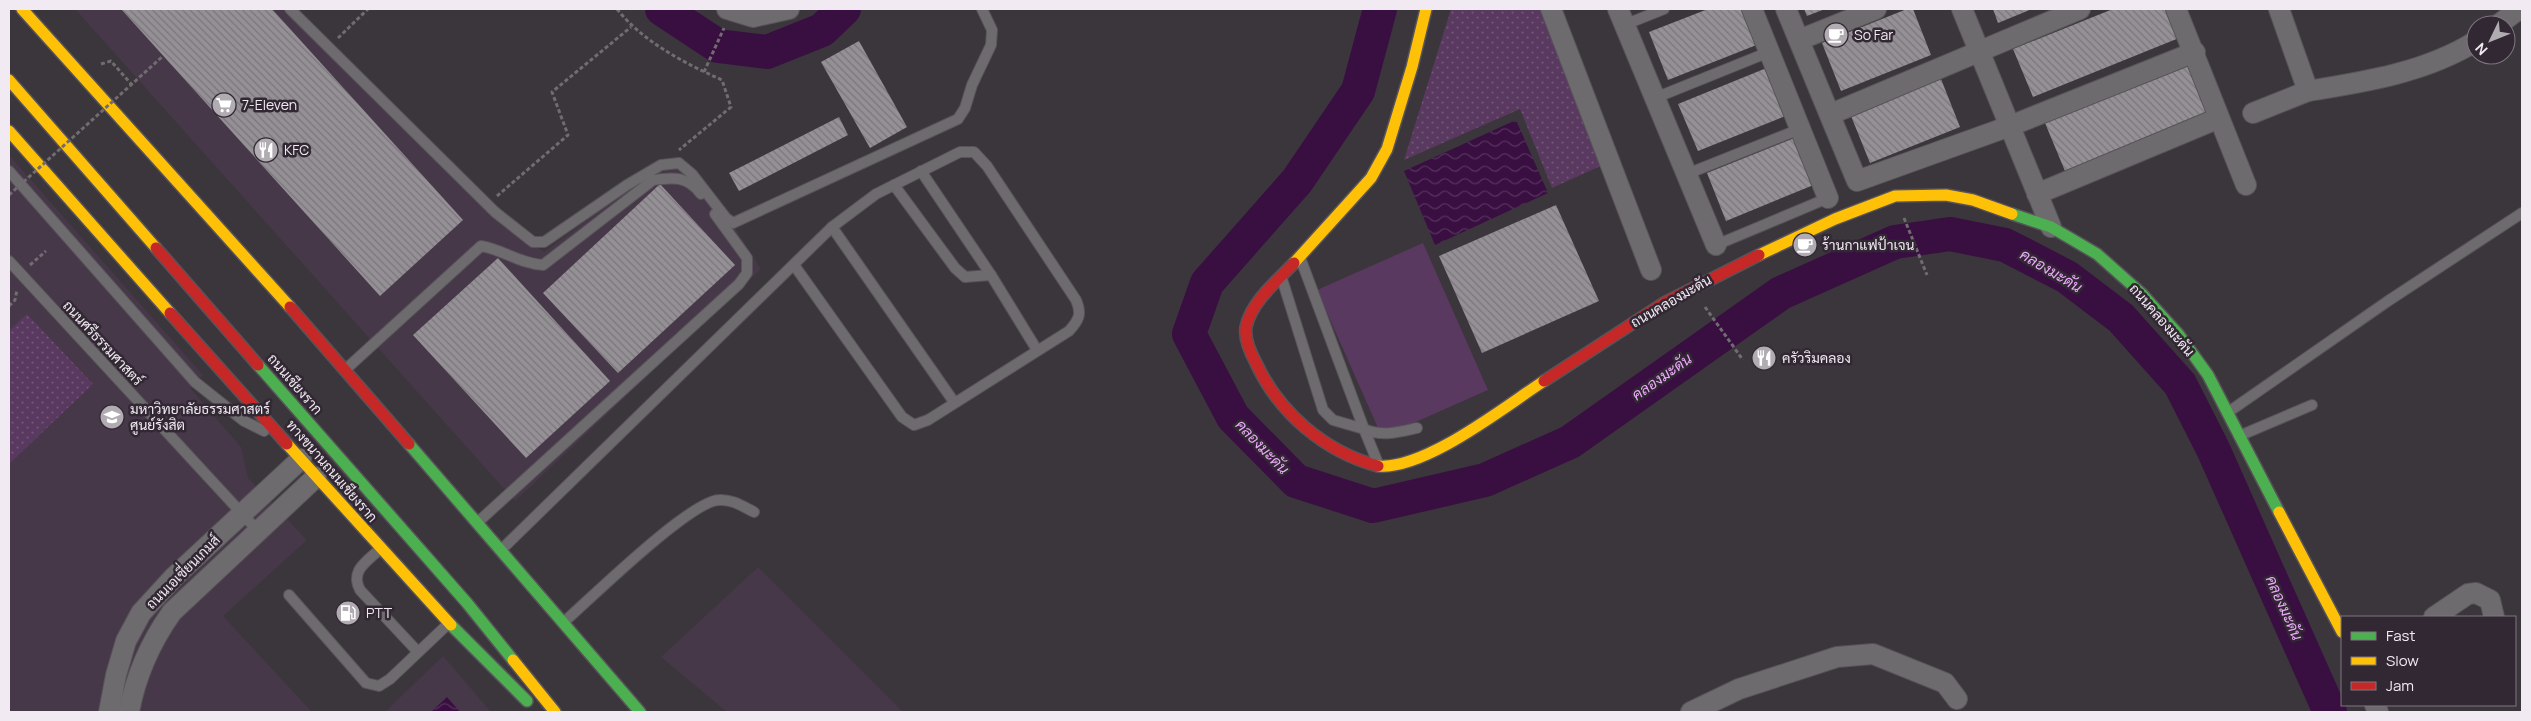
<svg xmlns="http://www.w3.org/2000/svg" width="2531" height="721" font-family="Manrope,Sarabun,sans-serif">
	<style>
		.built { fill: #463849 }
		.park { fill: url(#park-dots) }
		.pitch { fill: #59395f }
		.water { fill: url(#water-waves) }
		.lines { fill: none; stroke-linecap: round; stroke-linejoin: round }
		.river { stroke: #390f41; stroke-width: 34 }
		.building { fill: url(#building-back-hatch) }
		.lane-casing { stroke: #575358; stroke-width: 12 }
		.street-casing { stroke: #575358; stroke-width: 22 }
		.fast-casing { stroke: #575358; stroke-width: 14 }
		.slow-casing { stroke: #575358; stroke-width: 14 }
		.jam-casing { stroke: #575358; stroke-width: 14 }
		.path { stroke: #706c70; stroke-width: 3; stroke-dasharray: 4 2.5; stroke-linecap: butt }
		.lane { stroke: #6e6b6f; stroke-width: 10 }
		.street { stroke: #6e6b6f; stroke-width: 20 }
		.fast { stroke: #4caf50; stroke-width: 11 }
		.slow { stroke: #ffc107; stroke-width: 11 }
		.jam { stroke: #c62828; stroke-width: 11 }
		.path-bridge { stroke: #706c70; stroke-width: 3; stroke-dasharray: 4 2.5; stroke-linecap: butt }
		.labels { text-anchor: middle; stroke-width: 5; stroke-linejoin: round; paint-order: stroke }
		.poi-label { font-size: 14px; fill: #f1eaf2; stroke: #322834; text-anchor: start }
		.street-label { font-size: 14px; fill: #f1eaf2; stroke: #322834 }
		.water-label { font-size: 15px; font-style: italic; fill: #eda9fb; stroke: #322834 }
	</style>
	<defs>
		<pattern id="park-dots" width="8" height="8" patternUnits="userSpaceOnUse" patternTransform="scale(1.25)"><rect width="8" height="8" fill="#59395f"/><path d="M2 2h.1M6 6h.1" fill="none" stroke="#715676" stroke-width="1.8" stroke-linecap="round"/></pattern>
		<pattern id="water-waves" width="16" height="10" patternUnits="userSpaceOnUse" patternTransform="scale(1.25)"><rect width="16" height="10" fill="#390f41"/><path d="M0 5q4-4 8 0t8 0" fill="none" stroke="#56325d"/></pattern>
		<pattern id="building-back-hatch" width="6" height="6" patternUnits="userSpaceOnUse" patternTransform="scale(1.25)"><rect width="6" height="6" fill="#959096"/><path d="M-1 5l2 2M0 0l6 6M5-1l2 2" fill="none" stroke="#7a767b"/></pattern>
	</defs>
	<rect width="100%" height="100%" fill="#3b353c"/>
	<!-- built -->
	<g class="built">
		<polygon points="75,9 288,9 494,216 544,252 656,169 688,168 712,191 761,269 515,501"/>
		<polygon points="9,155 203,375 190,388 241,447 248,478 307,540 223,616 312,712 9,712"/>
		<polygon points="758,567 903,712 727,712 661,657"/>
		<polygon points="443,656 491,712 385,712"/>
	</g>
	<!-- park -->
	<g class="park">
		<polygon points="1451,9 1547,9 1607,163 1552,188 1520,109 1404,160"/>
		<polygon points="27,314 93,384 9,464 9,331"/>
	</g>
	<!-- pitch -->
	<polygon class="pitch" points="1423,243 1488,390 1382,437 1317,290"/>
	<!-- water -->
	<g class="water">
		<polygon points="1516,120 1548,193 1435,245 1404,171"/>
		<polygon points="447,697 460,712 431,712"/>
	</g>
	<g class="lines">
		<!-- river -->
		<g class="river">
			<polyline points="662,9 718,46 767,52 822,30 844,9"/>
			<polyline points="1380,9 1358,91 1297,181 1207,283 1189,334 1233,417 1296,481 1373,506 1485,480 1570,442 1781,293 1895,242 1950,234 2005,245 2067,277 2121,318 2180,384 2213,449 2330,712"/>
		</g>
	</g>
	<!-- building -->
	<g class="building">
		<polygon points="121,9 272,9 463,220 380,296"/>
		<polygon points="1708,9 1744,9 1759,44 1668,80 1649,32"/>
		<polygon points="1804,9 1825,9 1807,16"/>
		<polygon points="1907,9 1913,9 1931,55 1841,91 1822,43"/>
		<polygon points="1993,9 2032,9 1998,23"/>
		<polygon points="2113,9 2167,9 2179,38 2033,97 2013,49"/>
		<polygon points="859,41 907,127 870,148 821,62"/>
		<polygon points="2192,64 2211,112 2065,171 2045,123"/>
		<polygon points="1769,67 1788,115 1698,151 1678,104"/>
		<polygon points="1941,79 1960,127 1870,163 1851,116"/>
		<polygon points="839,117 848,135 739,191 729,173"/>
		<polygon points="1797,137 1816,184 1726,221 1707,173"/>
		<polygon points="660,184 735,265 618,373 543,293"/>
		<polygon points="1556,205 1599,301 1482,353 1439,256"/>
		<polygon points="498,258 610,381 526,458 413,335"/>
	</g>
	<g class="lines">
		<defs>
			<g id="lane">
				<polyline points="290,9 495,212 533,242 544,242 627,185 661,165 679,163 692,174 726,218 733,223 958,119 965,108 972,85 991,45 992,30 982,9"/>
				<polyline points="1624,25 1664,9"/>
				<polyline points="1655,98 1769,52"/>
				<polyline points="9,171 195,382 244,421 264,431"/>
				<polyline points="921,171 991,275 1037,350"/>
				<polyline points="1687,174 1800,129"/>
				<polyline points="894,185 955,268 965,277 991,275"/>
				<polyline points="832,227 954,402"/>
				<polyline points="1716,245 1828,198"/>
				<path d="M1301,260L1364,429C1381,437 1399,432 1417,428"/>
				<polyline points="9,261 259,532"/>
				<polyline points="1282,279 1323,410 1333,420 1364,429 1377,461"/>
				<path d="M346,369L481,246C504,250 518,263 543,265L653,180C673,177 688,176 701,194"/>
				<polyline points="2227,413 2388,301 2522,213"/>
				<polyline points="2239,436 2312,405"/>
				<polyline points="478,522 739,284 747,273 747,258 715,214"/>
				<path d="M502,549L832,227L876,194L960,152H974L987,166L1076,300C1082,314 1079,320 1069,331L928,420L914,425L902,417L794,265"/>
				<path d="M379,550C366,562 350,571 360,590L418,652"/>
				<polyline points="289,595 366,683 379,686 390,679 448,624"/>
				<path d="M564,622C591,598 690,501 719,500C732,499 742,506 754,512"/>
			</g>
			<g id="street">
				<polyline points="727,9 753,17 789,9"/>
				<polyline points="1551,9 1651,270"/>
				<polyline points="1618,9 1716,245"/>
				<polyline points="1752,9 1828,198"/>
				<polyline points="1786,9 1857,181 2010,126 2195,52"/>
				<polyline points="1962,9 2051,227"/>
				<polyline points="2176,9 2246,185"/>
				<path d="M2279,9L2308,91C2365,82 2427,72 2476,41"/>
				<polyline points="2498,25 2519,9"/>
				<polyline points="1799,40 1876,9"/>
				<polyline points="2253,113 2308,91"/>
				<polyline points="1831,114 2080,9"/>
				<polyline points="2037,194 2219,118"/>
				<polyline points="2434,617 2468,594 2476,593 2490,600 2494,617"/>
				<polyline points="2375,705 2378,712"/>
				<polyline points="109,712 116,675 126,641 141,613 174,577 301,459"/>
				<path d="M129,712C136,674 150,643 172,612L316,477"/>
				<polyline points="1691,712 1739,689 1837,657 1873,654 1945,683 1957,699"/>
			</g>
			<g id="fast">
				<polyline points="2012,214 2051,227 2097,254 2142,294 2179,335 2208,375 2279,512"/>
				<polyline points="258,365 467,603 513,660"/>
				<polyline points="409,444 640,712"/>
				<polyline points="451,625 527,701"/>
			</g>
			<g id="slow">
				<polyline points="22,9 290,307"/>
				<polyline points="9,80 156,248"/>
				<polyline points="9,131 170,313"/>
				<polyline points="1759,255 1835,219 1895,196 1946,195 1973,200 2012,214"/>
				<polyline points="1294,263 1371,178 1387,149 1412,67 1426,9"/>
				<polyline points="287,444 451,625"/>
				<path d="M1378,466C1425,470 1504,407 1544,381"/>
				<polyline points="2279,512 2342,632"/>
				<polyline points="513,660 555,712"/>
			</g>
			<g id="jam">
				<polyline points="156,248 258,365"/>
				<path d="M1294,263C1278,280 1251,302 1246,327C1244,339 1250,352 1256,363C1279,413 1325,452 1378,466"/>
				<polyline points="290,307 409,444"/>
				<polyline points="170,313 287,444"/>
				<polyline points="1544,381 1664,303 1759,255"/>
			</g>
		</defs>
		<!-- lane casing -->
		<use href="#lane" class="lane-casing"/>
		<!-- street casing -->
		<use href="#street" class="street-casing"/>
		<!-- fast casing -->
		<use href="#fast" class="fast-casing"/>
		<!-- slow casing -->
		<use href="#slow" class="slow-casing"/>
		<!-- jam casing -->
		<use href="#jam" class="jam-casing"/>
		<!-- path -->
		<g class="path">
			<path d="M617,9C642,41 684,63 722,80L731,107L679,150"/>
			<polyline points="338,38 368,9"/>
			<polyline points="101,64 111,61 132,85"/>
			<polyline points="704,72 724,28"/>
			<polyline points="497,196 568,135 552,92 631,27"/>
			<polyline points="1904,218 1927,275"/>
			<polyline points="30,265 46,251"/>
			<polyline points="9,306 15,300 17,290"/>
			<polyline points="1705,307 1743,360"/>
		</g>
		<!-- lane -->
		<use href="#lane" class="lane"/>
		<!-- street -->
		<use href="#street" class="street"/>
		<!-- fast -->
		<use href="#fast" class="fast"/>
		<!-- slow -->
		<use href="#slow" class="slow"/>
		<!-- jam -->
		<use href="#jam" class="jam"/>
		<!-- path-bridge -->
		<polyline class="path-bridge" points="9,195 163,56"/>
	</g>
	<!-- icons -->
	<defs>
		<symbol id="cafe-disc" viewBox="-11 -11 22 22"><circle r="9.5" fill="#b1abb2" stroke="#322834"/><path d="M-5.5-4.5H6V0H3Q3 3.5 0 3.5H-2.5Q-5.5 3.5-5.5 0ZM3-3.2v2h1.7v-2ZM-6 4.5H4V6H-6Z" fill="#fff"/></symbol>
		<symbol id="supermarket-disc" viewBox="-11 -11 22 22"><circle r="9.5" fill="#b1abb2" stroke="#322834"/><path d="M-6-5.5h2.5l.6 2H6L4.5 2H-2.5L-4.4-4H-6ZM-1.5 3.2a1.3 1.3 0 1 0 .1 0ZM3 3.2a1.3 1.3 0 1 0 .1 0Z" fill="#fff"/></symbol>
		<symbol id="restaurant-disc" viewBox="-11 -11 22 22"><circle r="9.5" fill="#b1abb2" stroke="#322834"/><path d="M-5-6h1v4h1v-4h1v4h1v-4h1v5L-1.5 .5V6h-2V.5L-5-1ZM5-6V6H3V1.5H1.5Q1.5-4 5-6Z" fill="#fff"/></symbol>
		<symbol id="university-disc" viewBox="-11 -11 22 22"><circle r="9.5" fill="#b1abb2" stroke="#322834"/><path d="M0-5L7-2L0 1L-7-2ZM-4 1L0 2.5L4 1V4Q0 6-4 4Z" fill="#fff"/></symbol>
		<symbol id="fuel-disc" viewBox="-11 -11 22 22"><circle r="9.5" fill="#b1abb2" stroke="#322834"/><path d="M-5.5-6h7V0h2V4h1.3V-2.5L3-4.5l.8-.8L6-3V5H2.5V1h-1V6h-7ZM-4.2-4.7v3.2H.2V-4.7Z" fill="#fff"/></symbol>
	</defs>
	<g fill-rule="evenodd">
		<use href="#cafe-disc" x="1822" y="21" width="28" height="28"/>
		<use href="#supermarket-disc" x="210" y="91" width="28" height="28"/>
		<use href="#restaurant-disc" x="252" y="136" width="28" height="28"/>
		<use href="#cafe-disc" x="1791" y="231" width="28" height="28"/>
		<use href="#restaurant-disc" x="1750" y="344" width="28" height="28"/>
		<use href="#university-disc" x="98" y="403" width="28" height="28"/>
		<use href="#fuel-disc" x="334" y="599" width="28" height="28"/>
	</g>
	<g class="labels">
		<!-- poi labels -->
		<g class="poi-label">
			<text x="1854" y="40">So Far</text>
			<text x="242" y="110">7-Eleven</text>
			<text x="284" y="155">KFC</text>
			<text x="1822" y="250">ร้านกาแฟป้าเจน</text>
			<text x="1782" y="363">ครัวริมคลอง</text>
			<text x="130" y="414">มหาวิทยาลัยธรรมศาสตร์<tspan x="130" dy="16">ศูนย์รังสิต</tspan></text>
			<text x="366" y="618">PTT</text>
		</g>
		<!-- street labels -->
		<g class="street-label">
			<text transform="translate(1671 301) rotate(-30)" y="5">ถนนคลองมะดัน</text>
			<text transform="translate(2162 320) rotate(49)" y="5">ถนนคลองมะดัน</text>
			<text transform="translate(103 343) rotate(47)" y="5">ถนนศรีธรรมศาสตร์</text>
			<text transform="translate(295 384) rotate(49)" y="5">ถนนเชียงราก</text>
			<text transform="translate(332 471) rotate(49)" y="5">ทางขนานถนนเชียงราก</text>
			<text transform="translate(183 572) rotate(-45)" y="5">ถนนเอเซี่ยนเกมส์</text>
		</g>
		<!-- water labels -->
		<g class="water-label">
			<text transform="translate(2051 271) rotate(31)" y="5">คลองมะดัน</text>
			<text transform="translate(1662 377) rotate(-35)" y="5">คลองมะดัน</text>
			<text transform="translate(1262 447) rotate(46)" y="5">คลองมะดัน</text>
			<text transform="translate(2284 608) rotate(66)" y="5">คลองมะดัน</text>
		</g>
	</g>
	<!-- border -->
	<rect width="2531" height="721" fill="none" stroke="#f1eaf2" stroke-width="20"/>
	<!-- legend -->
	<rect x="2341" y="616" width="175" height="90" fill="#322834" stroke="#7e7680"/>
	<rect x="2351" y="632" width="25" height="8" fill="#4caf50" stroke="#7e7680"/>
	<text x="2386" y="641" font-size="15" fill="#f1eaf2">Fast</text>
	<rect x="2351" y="657" width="25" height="8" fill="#ffc107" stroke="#7e7680"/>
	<text x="2386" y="666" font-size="15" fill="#f1eaf2">Slow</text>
	<rect x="2351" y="682" width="25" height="8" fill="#c62828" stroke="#7e7680"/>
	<text x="2386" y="691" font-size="15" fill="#f1eaf2">Jam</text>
	<!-- north arrow -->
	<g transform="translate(2491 40) rotate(227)"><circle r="24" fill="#322834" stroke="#7e7680"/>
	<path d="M0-4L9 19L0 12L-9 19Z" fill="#b1abb2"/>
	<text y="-8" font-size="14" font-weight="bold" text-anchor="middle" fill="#f1eaf2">N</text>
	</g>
</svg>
